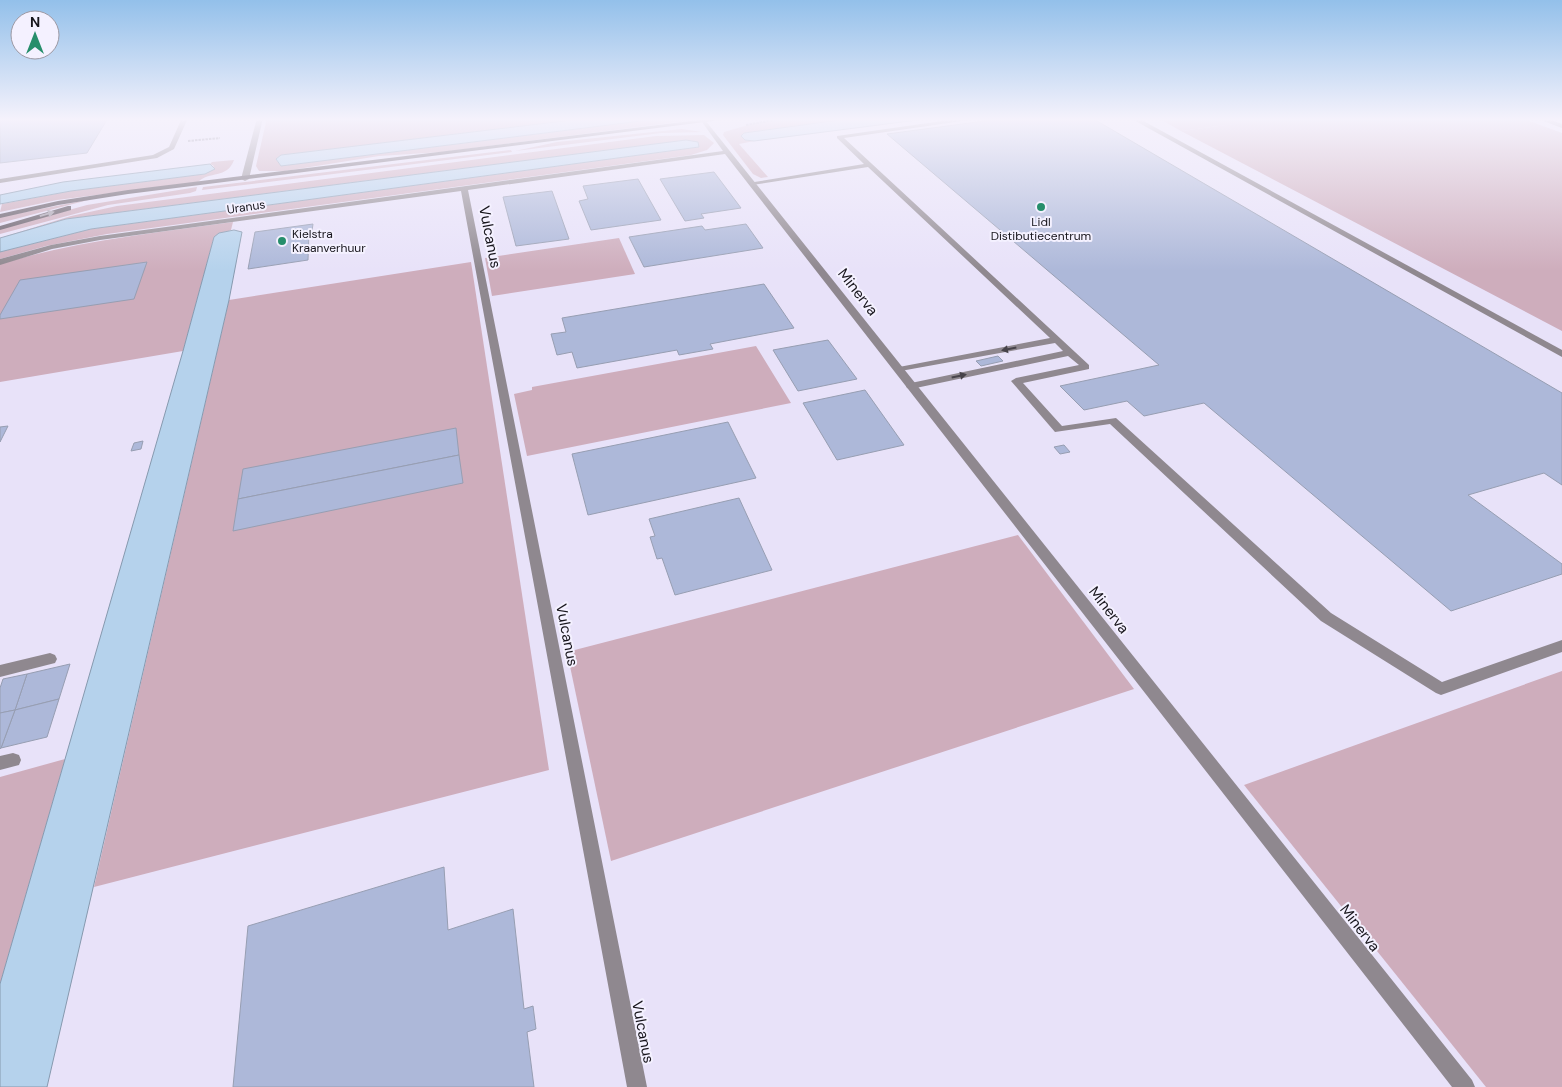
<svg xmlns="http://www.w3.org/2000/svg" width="1562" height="1087" font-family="'DM Sans',sans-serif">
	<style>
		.green { fill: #ceadbc }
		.forest { fill: #d0acbc }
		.water { fill: #b5d2ec; stroke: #8699ae }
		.building { fill: #adb8d9; stroke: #979eb2 }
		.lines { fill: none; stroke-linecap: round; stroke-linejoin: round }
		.path { stroke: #817d8c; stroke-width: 2; stroke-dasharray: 2.5 1; stroke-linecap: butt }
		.service { fill: #8f888f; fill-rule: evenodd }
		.minor { fill: #8f888f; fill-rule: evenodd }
		.secondary { fill: #655b66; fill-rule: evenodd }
		.oneway { fill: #aca6b2 }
		.oneway2 { fill: #47434a }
		.poi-dot { fill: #268e6b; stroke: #f4f1ff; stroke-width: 2 }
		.labels { text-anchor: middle; stroke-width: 4; stroke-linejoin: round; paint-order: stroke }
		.far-street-label { font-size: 12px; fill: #17151c; stroke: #f4f1ff }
		.far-poi-label { font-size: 12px; fill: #17151c; stroke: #f4f1ff }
		.street-label { font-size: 15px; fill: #17151c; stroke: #f4f1ff }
	</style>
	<rect width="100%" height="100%" fill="#e8e2f9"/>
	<!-- green -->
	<g class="green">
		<polygon points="267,118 589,118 281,155 276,159 281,166 665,118 709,118 442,152 379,156 285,171 259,171 256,166"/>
		<polygon points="791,118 854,118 744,133 744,140 754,141 739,144 768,177 761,178 753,174 723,135 724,132 755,123"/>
		<polygon points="1252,118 1521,118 1562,133 1562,331 1181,131 1256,121"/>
		<polygon points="682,129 702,132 661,133 515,151 557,142"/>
		<polygon points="704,135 714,143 707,150 691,155 107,234 46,246 0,259 0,252 91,229 699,147 686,140 66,219 0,238 71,216 117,206 656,136"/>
		<polygon points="511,150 512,152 202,190 203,187"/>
		<path d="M234,160C227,179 209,171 198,182L57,200L0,212L2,204L71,191L205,174L214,166L210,164L212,162Z"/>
		<polygon points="197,187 196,191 190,193 108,205 0,234 0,229 87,205"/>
		<polygon points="92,199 0,223 0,217"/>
		<path d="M233,222L231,230L214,237L183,351L0,382V264C76,241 154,233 233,222Z"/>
		<polygon points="619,238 635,274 492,296 485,258"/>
		<polygon points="471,262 549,770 94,887 229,300"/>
		<polygon points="756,346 791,403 527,456 514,394 532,390 532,387"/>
		<polygon points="1018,535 1134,689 611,861 567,652"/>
		<polygon points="1562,671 1562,1087 1486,1087 1244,785"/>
		<polygon points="65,759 0,984 0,777"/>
	</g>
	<!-- forest -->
	<polygon class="forest" points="1158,118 1252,118 1257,121 1181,131"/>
	<!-- water -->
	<g class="water">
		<polygon points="589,118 665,118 281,166 276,159 281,155"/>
		<polygon points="854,118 933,118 754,141 745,140 741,136 744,133"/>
		<polygon points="686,140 698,142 699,147 91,229 0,252 0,238 66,219"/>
		<polygon points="210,164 215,169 205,174 71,191 0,204 0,195 63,182"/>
		<polygon points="234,230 242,232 229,300 47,1087 0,1087 0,984 183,351 214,237 219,233"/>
	</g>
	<!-- building -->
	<g class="building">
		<polygon points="0,118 108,118 87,153 0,163"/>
		<polygon points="1007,118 1092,118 1562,393 1562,485 1544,473 1468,495 1562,564 1562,574 1451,611 1204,403 1144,416 1127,401 1084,410 1060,386 1159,365 887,134"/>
		<polygon points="714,172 741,208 701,214 704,218 685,221 660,179"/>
		<polygon points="638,179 661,220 591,230 579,201 588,199 583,186"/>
		<polygon points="552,191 569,239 516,246 503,197"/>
		<polygon points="313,224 312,231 309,232 308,260 248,269 255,232"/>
		<polygon points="746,224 763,248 644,267 629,237 702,226 705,230"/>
		<polygon points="147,262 134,299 0,319 0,315 20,280"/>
		<polygon points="764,284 794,328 710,344 713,349 679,355 677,350 577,368 572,352 557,355 551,334 566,332 562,318"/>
		<polygon points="828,340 857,379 798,391 773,350"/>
		<polygon points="998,356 1003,361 981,366 976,361"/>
		<polygon points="865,390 904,445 837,460 803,403"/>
		<polygon points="728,422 756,478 588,515 572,454"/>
		<polygon points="8,426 0,442 0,427"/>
		<polygon points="456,428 459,455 238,499 243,469"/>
		<polygon points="143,441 141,449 131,451 134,443"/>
		<polygon points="1064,445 1070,452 1060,454 1054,447"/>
		<polygon points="459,455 463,483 233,531 238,499"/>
		<polygon points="739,498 772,570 675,595 662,558 657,559 650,537 655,536 649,519"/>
		<polygon points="70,664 59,699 15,710 27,674"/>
		<polygon points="27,674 15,710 0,713 0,688 3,679"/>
		<polygon points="59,699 47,737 1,748 15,710"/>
		<polygon points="15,710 1,748 0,749 0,713"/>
		<polygon points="444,867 448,930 513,909 524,1009 533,1006 536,1029 527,1032 534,1087 233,1087 248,926"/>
	</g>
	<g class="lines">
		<!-- path -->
		<g class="path">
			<polyline points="746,125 785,118"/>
			<polyline points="188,141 220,138"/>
		</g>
		<!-- service -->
		<g class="service">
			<polygon points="182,118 188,118 174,149 157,158 0,183 0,179 153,155 169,147"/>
			<polygon points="963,118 983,118 844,138 1089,365 1089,369 1023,383 1062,426 1116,418 1331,613 1442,682 1562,640 1562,652 1441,695 1436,693 1321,621 1110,424 1055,432 1011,381 1016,378 1079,365 1068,356 911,389 907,388 906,386 911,383 1063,351 1055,343 895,372 895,368 899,367 1050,338 868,167 752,185 748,183 864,164 837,138 837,136"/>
			<polygon points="1130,118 1138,118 1562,350 1562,357"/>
			<polygon points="50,653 55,655 57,659 55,663 0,677 0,665"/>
			<polygon points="13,753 19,755 21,760 19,765 0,770 0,756"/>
		</g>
		<!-- minor -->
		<g class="minor">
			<polygon points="257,118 263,118 249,179 245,181 241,179"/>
			<polygon points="1535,118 1546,118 1562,124 1562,128"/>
			<polygon points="705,120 1472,1080 1475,1087 1452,1087 725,154 468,190 647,1087 627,1087 461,191 100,240 52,249 0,265 0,259 51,245 100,236 723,151 702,122"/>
		</g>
		<!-- secondary -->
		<g class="secondary">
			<polygon points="715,118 737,118 128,194 58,205 0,218 0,214 58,201 128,190"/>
			<polygon points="68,206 71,206 71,210 0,230 0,226"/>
		</g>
	</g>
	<!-- one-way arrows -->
	<defs><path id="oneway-solid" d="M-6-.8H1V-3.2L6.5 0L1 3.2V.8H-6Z" transform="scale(1.25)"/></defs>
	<use class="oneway" href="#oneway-solid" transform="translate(47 214) rotate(-16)"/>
	<g class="oneway2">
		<use href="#oneway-solid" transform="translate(1009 349) rotate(169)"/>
		<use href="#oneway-solid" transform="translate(959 376) rotate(-12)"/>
	</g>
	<!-- sky -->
	<linearGradient id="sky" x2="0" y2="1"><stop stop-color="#93c0ea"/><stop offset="0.44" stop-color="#f5f2fc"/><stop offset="1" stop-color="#f5f2fc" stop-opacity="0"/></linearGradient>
	<rect width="1562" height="271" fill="url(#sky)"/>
	<!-- markers -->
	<g class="poi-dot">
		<circle cx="1041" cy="207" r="5"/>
		<circle cx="282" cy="241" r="5"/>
	</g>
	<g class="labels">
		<!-- far-street labels -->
		<g class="far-street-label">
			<text transform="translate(246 207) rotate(-8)" y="4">Uranus</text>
		</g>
		<!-- far-poi labels -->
		<g class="far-poi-label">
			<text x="1041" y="226">Lidl<tspan x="1041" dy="14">Distibutiecentrum</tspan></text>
			<text x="292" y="238" text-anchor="start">Kielstra<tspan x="292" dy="14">Kraanverhuur</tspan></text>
		</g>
		<!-- street labels -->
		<g class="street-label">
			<text transform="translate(490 237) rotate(79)" y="5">Vulcanus</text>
			<text transform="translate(858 292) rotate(52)" y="5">Minerva</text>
			<text transform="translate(1109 610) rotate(52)" y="5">Minerva</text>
			<text transform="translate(567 635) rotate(79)" y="5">Vulcanus</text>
			<text transform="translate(1360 928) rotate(52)" y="5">Minerva</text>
			<text transform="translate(643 1032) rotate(79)" y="5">Vulcanus</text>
		</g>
	</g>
	<!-- north arrow -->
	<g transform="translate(35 35)"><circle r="24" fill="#f4f1ff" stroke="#9c99a4"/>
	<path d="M0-4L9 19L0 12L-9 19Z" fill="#268e6b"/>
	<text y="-8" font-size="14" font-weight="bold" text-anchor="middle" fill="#17151c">N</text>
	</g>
</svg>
